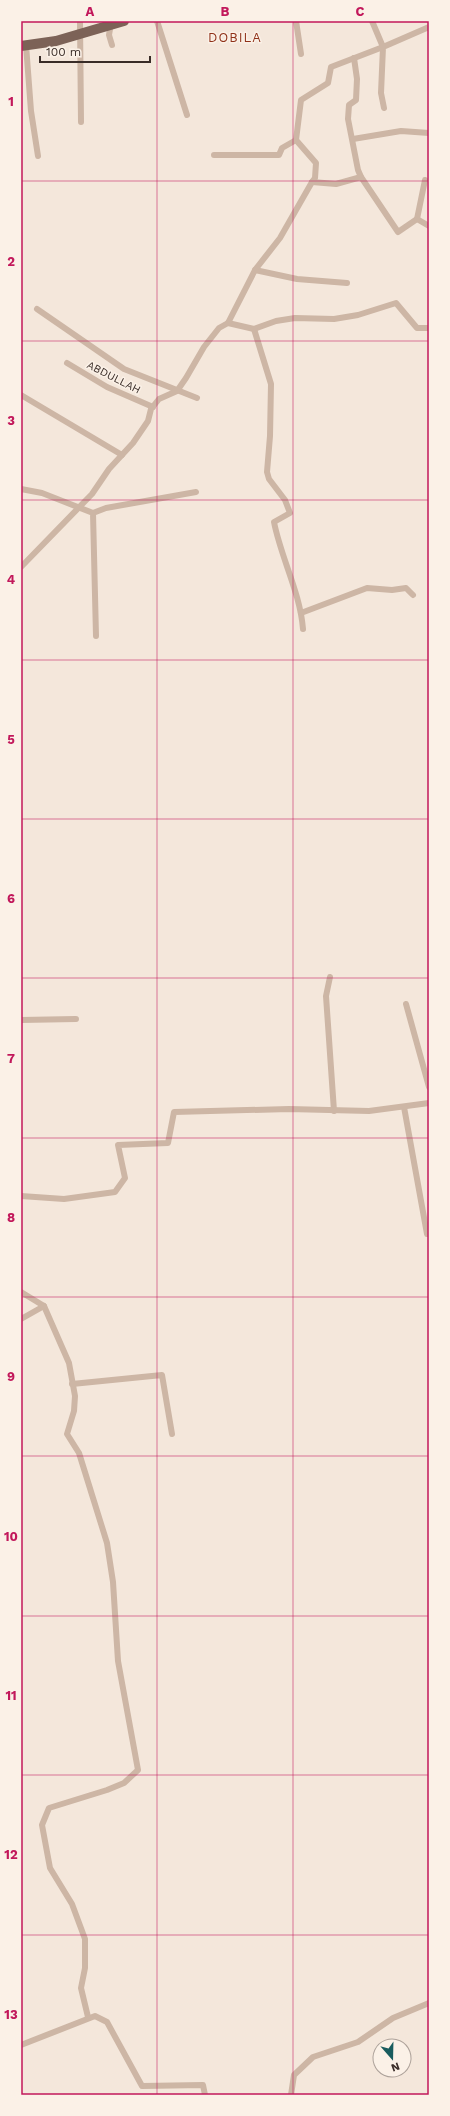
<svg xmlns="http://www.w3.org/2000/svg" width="450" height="2116" font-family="'Work Sans',sans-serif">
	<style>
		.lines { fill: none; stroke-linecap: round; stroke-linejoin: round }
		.minor { stroke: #cdb6a5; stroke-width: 6 }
		.primary { stroke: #7c6257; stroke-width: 10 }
		.grid { fill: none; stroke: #c2185b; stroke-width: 1; stroke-opacity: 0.55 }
		.labels { text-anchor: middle; stroke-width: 3; stroke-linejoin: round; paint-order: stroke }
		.street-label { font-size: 11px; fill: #392c27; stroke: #fbf1e7 }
		.quarter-label { font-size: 13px; letter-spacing: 1px; fill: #8f3118; stroke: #fbf1e7 }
		.neatline { fill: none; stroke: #c2185b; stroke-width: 1.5 }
		.grid-label { font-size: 13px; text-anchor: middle; font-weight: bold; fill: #c2185b }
	</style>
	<rect width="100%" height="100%" fill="#f4e7db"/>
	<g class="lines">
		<!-- minor -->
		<g class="minor">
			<polyline points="80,21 81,122"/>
			<polyline points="157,21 187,115"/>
			<polyline points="296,21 301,54"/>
			<polyline points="111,23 109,35 112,45"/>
			<polyline points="26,45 31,111 38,156"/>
			<polyline points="354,58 357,79 356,100 349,105 348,119 358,170 361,177 398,232 417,219 429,226"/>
			<polyline points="384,108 381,93 383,47 429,27"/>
			<polyline points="353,139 401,131 429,133"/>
			<polyline points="214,155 279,155 282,148 296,140"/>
			<polyline points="312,182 336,184 361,177"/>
			<polyline points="417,219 425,180"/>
			<polyline points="255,270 297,279 347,283"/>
			<polyline points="37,309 124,369 197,398"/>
			<polyline points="228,323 254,329 276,321 295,318 334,319 358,315 396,303 417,328 429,328"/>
			<path d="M254,329L271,384L270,436L267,472L269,479L285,500L290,513L274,522C281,558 300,592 303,629"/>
			<polyline points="67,363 107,387 153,407"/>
			<polyline points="21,395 122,455"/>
			<polyline points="21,489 42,493 93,513 96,636"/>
			<polyline points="93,513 106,508 196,492"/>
			<polyline points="21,567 92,494 109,469 133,443 148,421 151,409 159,399 177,391 186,378 204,347 219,328 228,323 255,270 280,238 312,182 315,178 316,163 296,140 301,100 328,83 331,67 383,47 372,21"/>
			<polyline points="301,613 367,588 392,590 406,588 413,595"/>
			<polyline points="330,977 326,996 334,1111"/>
			<polyline points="406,1004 429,1087"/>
			<polyline points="21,1020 76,1019"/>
			<polyline points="404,1107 427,1234"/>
			<polyline points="21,1196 64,1199 115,1192 125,1178 118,1145 168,1143 174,1112 289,1109 369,1111 429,1103"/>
			<polyline points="21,1292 44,1306 69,1363 75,1396 74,1411 67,1434 79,1453 107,1543 113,1582 118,1661 138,1770 124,1783 107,1790 49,1808 42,1825 50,1868 72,1904 85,1939 85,1968 81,1988 88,2017"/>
			<polyline points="21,1319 44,1306"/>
			<polyline points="72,1384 162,1375 172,1434"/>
			<polyline points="21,2045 95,2016 107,2022 142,2086 203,2085 205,2095"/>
			<polyline points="291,2095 294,2075 313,2057 358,2042 393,2018 429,2003"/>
		</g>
		<!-- primary -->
		<polyline class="primary" points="21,46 56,41 124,21"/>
	</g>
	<!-- grid -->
	<path class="grid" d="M157,21V2095M293,21V2095M21,181H429M21,341H429M21,500H429M21,660H429M21,819H429M21,978H429M21,1138H429M21,1297H429M21,1456H429M21,1616H429M21,1775H429M21,1935H429"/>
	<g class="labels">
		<!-- street labels -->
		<g class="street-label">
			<text transform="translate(114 377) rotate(27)" y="4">ABDULLAH</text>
		</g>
		<!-- quarter labels -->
		<g class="quarter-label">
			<text x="235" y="42">DOBILA</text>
		</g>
	</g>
	<!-- border -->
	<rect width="450" height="2116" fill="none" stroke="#fbf1e7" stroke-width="44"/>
	<!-- north arrow -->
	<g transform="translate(392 2058) rotate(160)"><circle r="19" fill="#fbf1e7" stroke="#ada29a"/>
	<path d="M0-3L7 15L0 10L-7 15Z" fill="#195c5e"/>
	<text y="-6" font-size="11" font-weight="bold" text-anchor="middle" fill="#392c27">N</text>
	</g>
	<!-- scale -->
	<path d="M40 56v6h110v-6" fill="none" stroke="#392c27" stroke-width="2"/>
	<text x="46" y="56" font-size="12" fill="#392c27" stroke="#fbf1e7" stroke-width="3" paint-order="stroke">100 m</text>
	<rect x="22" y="22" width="406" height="2072" class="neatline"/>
	<g class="grid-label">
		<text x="90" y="16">A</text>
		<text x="225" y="16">B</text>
		<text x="360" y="16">C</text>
		<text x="11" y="106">1</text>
		<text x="11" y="266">2</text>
		<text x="11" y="425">3</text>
		<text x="11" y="584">4</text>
		<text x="11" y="744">5</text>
		<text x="11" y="903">6</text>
		<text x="11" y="1063">7</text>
		<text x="11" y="1222">8</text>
		<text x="11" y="1381">9</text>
		<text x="11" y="1541">10</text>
		<text x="11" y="1700">11</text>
		<text x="11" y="1859">12</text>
		<text x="11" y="2019">13</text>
	</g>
</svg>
